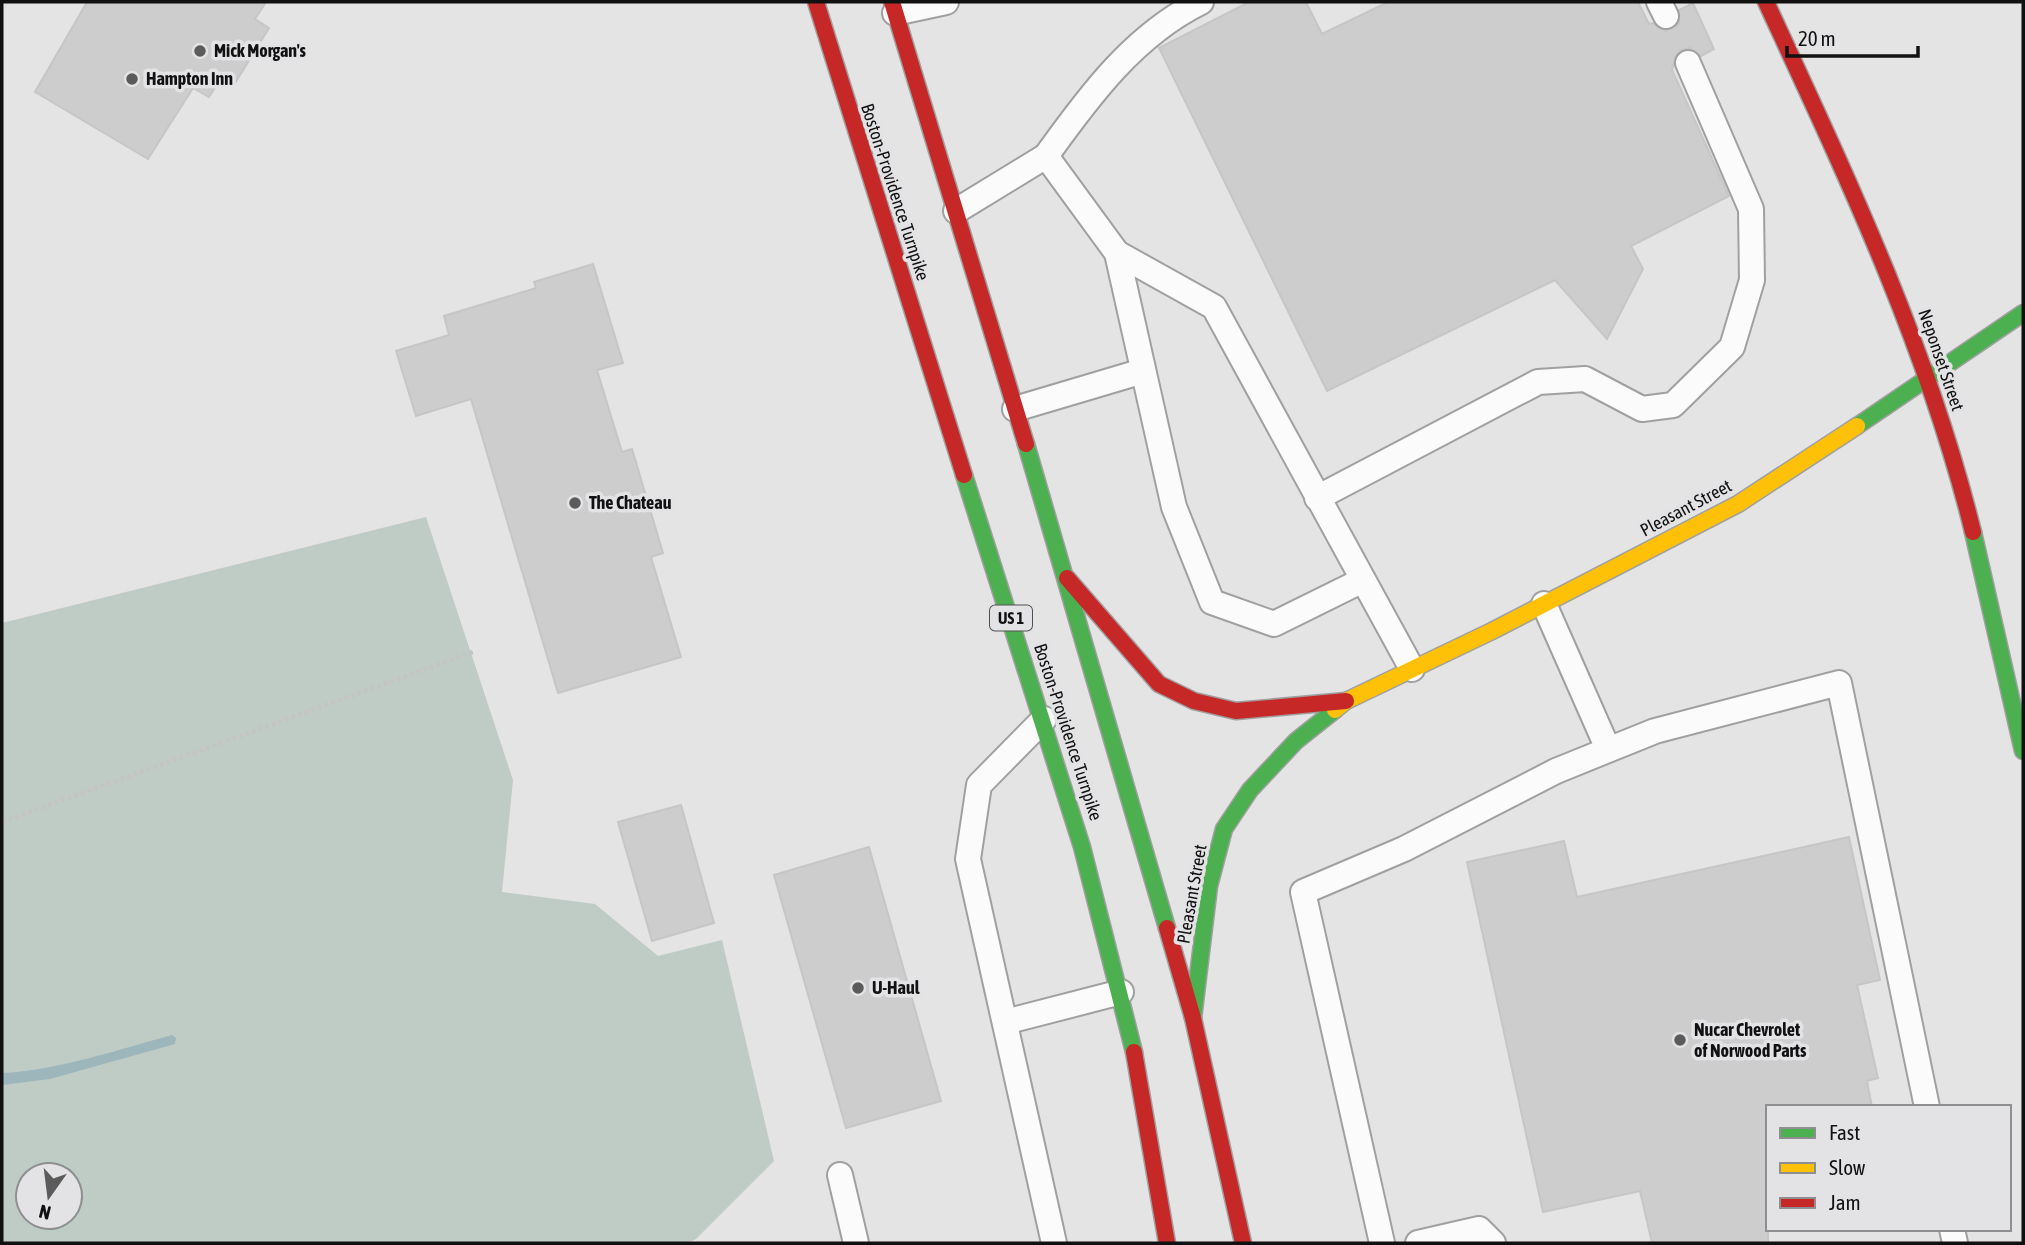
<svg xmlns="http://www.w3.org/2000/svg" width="2025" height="1245" font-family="'Asap Condensed',sans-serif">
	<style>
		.green { fill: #bfcbc5; fill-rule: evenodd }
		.water { fill: #9cb6bc }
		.building { fill: #cdcdce; stroke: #c6c6c7; stroke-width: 2 }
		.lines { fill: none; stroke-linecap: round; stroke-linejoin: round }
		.lane-casing { stroke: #a0a0a1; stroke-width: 28 }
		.fast-casing { stroke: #a0a0a1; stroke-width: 19 }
		.slow-casing { stroke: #a0a0a1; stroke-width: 19 }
		.jam-casing { stroke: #a0a0a1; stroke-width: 19 }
		.path { stroke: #c4c4c5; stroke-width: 4.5; stroke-dasharray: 3.5 3.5; stroke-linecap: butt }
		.lane { stroke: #fbfbfb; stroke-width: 24 }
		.fast { stroke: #4caf50; stroke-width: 16 }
		.slow { stroke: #ffc107; stroke-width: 16 }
		.jam { stroke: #c62828; stroke-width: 16 }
		.poi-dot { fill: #5b5b5c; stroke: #e3e3e6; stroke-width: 2.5 }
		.labels { text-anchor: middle; stroke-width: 7; stroke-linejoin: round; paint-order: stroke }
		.shield { fill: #e3e3e6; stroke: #505052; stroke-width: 2 }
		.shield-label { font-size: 16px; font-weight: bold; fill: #111112 }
		.poi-label { font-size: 18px; font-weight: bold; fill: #111112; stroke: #e3e3e6; text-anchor: start }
		.street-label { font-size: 18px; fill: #111112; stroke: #e3e3e6 }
	</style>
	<rect width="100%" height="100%" fill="#e4e4e5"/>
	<!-- green -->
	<path class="green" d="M426,517L513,780L502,892L595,904L658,956L722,940L774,1161L696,1239L688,1243H2V623ZM28,1175H70V1217H28Z"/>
	<!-- water -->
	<path class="water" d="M172,1035L176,1038L175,1044L50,1079L2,1085V1073C55,1071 121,1049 172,1035Z"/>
	<!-- building -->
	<g class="building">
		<polygon points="87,2 266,2 255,19 269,28 235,83 223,75 209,97 193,88 148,159 35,92"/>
		<polygon points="1249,2 1306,2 1322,34 1388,2 1638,2 1649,24 1653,23 1666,31 1679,24 1679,10 1693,3 1714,49 1701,56 1690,48 1682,50 1676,55 1672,70 1729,196 1631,246 1643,269 1607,339 1555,280 1327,391 1159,48"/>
		<polygon points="593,264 623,363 597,370 622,452 632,449 663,553 651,557 681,657 558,693 471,399 416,416 396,351 449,335 444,316 536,288 534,282"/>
		<polygon points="681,805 714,923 652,941 618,822"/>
		<polygon points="1849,837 1880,980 1857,985 1878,1078 1867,1081 1872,1107 1768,1107 1768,1243 1652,1243 1640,1191 1543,1212 1467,862 1564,841 1577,897"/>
		<polygon points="869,847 941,1101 846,1128 774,875"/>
	</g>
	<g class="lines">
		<defs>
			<g id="lane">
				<polyline points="1659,2 1666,16"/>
				<polyline points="895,13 946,2"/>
				<path d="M1046,156C1089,96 1134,35 1201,2"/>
				<polyline points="956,211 1046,156 1117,253 1214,307 1412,669"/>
				<polyline points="1117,253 1174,507 1212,602 1274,624 1363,580"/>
				<polyline points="1015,409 1143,371"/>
				<polyline points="1317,498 1538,382 1585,379 1642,409 1673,405 1732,347 1752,280 1751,209 1688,63"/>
				<polyline points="1544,604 1608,749"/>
				<polyline points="1044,719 979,785 968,859 1054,1243"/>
				<polyline points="1005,1022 1121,992"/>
				<polyline points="840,1175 856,1243"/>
				<polyline points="1952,1229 1955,1243"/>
				<polyline points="1382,1243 1303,892 1404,849 1556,771 1655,731 1839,683 1927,1107"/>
				<polyline points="1418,1243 1479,1229 1493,1243"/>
			</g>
			<g id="fast">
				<polyline points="1857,426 2023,313"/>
				<polyline points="1026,444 1167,928"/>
				<polyline points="964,475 1082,847 1134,1052"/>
				<polyline points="1973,532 2023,751"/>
				<polyline points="1193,1018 1209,886 1224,829 1250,790 1296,741 1335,710"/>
			</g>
			<polyline id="slow" points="1335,710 1346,701 1492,631 1738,504 1857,426"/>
			<g id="jam">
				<polyline points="816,2 964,475"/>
				<polyline points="892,2 1026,444"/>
				<path d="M1766,2C1846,175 1927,345 1973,532"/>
				<polyline points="1067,578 1159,684 1194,701 1236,711 1346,701"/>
				<polyline points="1167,928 1193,1018 1243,1243"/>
				<polyline points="1134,1052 1167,1243"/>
			</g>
		</defs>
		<!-- lane casing -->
		<use href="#lane" class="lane-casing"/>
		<!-- fast casing -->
		<use href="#fast" class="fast-casing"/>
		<!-- slow casing -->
		<use href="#slow" class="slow-casing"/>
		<!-- jam casing -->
		<use href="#jam" class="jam-casing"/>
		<!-- path -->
		<polyline class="path" points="2,822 473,652"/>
		<!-- lane -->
		<use href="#lane" class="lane"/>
		<!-- fast -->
		<use href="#fast" class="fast"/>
		<!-- slow -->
		<use href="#slow" class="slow"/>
		<!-- jam -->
		<use href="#jam" class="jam"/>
	</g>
	<!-- markers -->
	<g class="poi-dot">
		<circle cx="200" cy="51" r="7"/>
		<circle cx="132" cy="79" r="7"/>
		<circle cx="575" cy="503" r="7"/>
		<circle cx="858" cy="988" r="7"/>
		<circle cx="1680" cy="1040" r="7"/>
	</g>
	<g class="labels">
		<!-- shield labels -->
		<rect class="shield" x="990" y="605.5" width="42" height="25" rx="5"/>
		<g class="shield-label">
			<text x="1011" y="624">US 1</text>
		</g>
		<!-- poi labels -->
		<g class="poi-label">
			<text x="214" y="57">Mick Morgan's</text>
			<text x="146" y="85">Hampton Inn</text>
			<text x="589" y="509">The Chateau</text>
			<text x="872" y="994">U-Haul</text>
			<text x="1694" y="1036">Nucar Chevrolet<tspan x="1694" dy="21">of Norwood Parts</tspan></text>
		</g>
		<!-- street labels -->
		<g class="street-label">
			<text transform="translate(895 192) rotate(72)" y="6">Boston-Providence Turnpike</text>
			<text transform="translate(1941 360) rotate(71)" y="6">Neponset Street</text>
			<text transform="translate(1686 508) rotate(-28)" y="6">Pleasant Street</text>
			<text transform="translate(1068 732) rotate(72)" y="6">Boston-Providence Turnpike</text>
			<text transform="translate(1192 894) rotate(-80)" y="6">Pleasant Street</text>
		</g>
	</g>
	<!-- border -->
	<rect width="2025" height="1245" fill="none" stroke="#111112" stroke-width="7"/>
	<!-- legend -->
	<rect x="1766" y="1105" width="245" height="126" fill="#e3e3e6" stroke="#8f8f91" stroke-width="2"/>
	<rect x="1780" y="1128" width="35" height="10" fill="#4caf50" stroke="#8f8f91" stroke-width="2"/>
	<text x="1829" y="1140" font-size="21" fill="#111112">Fast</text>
	<rect x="1780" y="1163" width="35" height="10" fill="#ffc107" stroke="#8f8f91" stroke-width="2"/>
	<text x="1829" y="1175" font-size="21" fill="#111112">Slow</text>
	<rect x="1780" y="1198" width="35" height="10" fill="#c62828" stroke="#8f8f91" stroke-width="2"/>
	<text x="1829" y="1210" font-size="21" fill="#111112">Jam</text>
	<!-- north arrow -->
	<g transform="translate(49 1196) rotate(194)"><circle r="33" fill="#e3e3e6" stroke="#8f8f91" stroke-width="2"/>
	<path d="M0-5L12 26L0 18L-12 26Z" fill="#5b5b5c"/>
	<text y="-10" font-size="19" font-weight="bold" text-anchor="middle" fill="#111112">N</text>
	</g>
	<!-- scale -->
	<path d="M1787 46v10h131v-10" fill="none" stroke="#111112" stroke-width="3.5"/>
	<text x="1798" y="46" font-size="21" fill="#111112" stroke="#e3e3e6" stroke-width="5" paint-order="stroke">20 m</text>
</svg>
